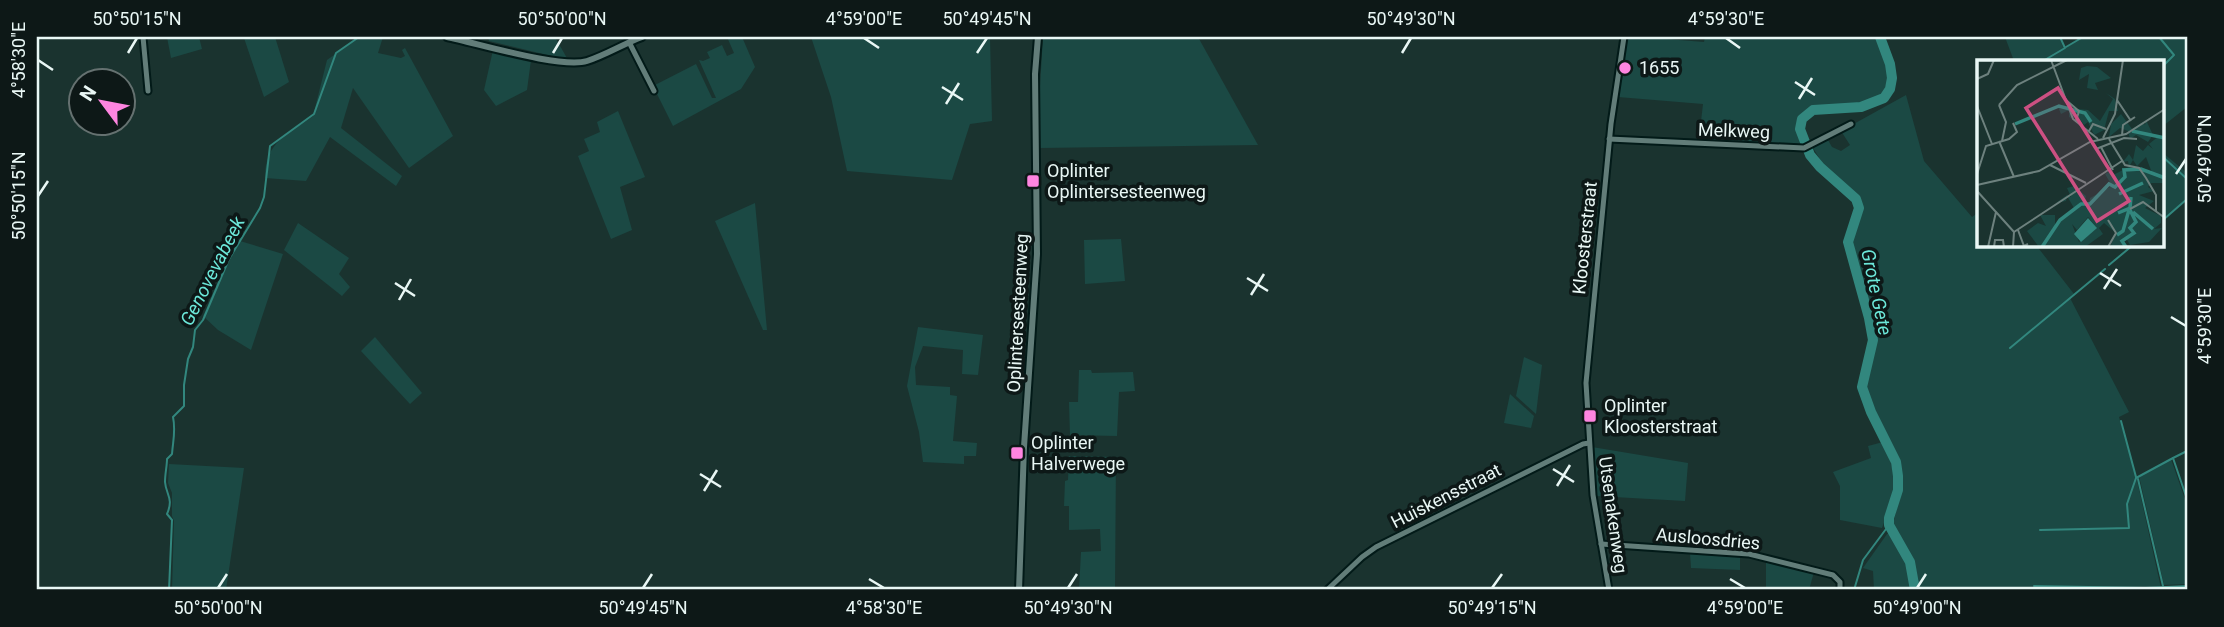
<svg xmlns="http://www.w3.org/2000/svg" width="2224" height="627" font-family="Roboto,sans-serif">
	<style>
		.green { fill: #1b4944 }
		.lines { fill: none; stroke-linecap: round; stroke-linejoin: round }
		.stream { stroke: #32877e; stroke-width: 2 }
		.river { stroke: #32877e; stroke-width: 10 }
		.minor-casing { stroke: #021a18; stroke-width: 9 }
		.tertiary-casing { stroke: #021a18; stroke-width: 10 }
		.minor { stroke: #627d79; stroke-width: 5 }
		.tertiary { stroke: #627d79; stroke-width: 6 }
		.ticks { fill: none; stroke: #e9f7f5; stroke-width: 2.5 }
		.poi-dot { fill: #fe85e0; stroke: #0d1817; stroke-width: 2.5 }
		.labels { text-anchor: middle; stroke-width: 7; stroke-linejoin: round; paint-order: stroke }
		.poi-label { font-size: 18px; fill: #e9f7f5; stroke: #0d1817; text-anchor: start }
		.street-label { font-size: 18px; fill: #e9f7f5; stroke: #0d1817 }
		.water-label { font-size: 19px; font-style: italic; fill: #6ce7d9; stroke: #0d1817 }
		.inset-river { fill: none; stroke: #32877e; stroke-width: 3.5 }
		.inset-road { fill: none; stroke: #6d817e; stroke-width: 2 }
		.view { fill: #cc5082; fill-opacity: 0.15; stroke: #cc5082; stroke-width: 3.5 }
		.inset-edge { fill: none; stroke: #e9f7f5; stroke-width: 3.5 }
		.neatline { fill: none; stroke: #e9f7f5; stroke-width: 2.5 }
		.ticks-label { font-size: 18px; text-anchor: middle; fill: #e9f7f5 }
	</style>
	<rect width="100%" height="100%" fill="#1a332f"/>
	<!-- green -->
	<g class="green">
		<polygon points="167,37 199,37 202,49 171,58"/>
		<polygon points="248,37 275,37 289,82 264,97 244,38"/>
		<path d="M359,37H383L378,53L401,58L405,56L402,50L405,48L453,136L409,168L353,88L341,128L402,176L396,186L330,137L306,181L265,178C265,141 288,135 313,116L327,60Z"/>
		<polygon points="488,37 555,37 568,60 489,41"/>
		<polygon points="727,37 742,37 755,67 741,89 673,126 653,86 696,64 712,98 716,98 699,60 703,61 710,58 707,52 722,45 727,56 734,53"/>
		<polygon points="811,37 990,37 992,121 970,124 952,180 847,171 831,97"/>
		<polygon points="1043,37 1198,37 1258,145 1040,148 1040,86"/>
		<path d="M1626,37H1667V39L1704,42L1705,37H1876C1880,46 1886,57 1888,67C1903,137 1772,71 1804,145L1711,142L1712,130H1700L1703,104L1618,97Z"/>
		<polygon points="2005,37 2059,37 2064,49 2083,37 2187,37 2187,107 2163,126 2163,61 2014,61"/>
		<polygon points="493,50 531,60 527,90 496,106 484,90"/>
		<path d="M1906,95L1924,161L1972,217L1979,212V245H2036L2074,294L2070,298L2129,412L2119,417L2137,480L2161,588L2187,587V590H1919L1911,558L1893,524L1902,487L1901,474L1890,440L1874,411L1865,386L1876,338L1852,246C1851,230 1861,217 1861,201L1823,164L1813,148L1828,140L1832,147L1841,151L1850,145L1841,131Z"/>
		<polygon points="618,111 645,177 620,187 632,230 611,239 578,156 589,151 584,139 600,132 597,122"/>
		<polygon points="2163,153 2187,173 2187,199 2163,220"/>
		<polygon points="755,203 767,330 763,330 715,221"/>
		<polygon points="298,223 349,258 339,274 350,287 342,296 284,250"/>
		<polygon points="1121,239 1125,281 1085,284 1084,240"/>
		<polygon points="240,241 283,254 251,350 218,330 203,316 223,270"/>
		<polygon points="918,327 983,335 978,375 962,374 963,350 923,346 915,367 916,385 950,387 950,395 957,396 953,441 977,443 976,456 964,456 964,464 923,462 919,432 907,386"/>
		<polygon points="375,337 422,393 410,404 361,351"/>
		<polygon points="1524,357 1542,365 1536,414 1516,396"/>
		<polygon points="1079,370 1091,370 1092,373 1133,372 1135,391 1119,392 1117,436 1070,435 1069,402 1078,402"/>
		<polygon points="1510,394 1534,416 1531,428 1504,423"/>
		<path d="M1883,442C1899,475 1895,495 1882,528L1840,520V486L1833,472L1871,458L1868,446Z"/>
		<polygon points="1592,447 1688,463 1685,501 1596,496"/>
		<polygon points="1069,456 1116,457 1115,590 1079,590 1081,552 1101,551 1100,529 1069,530 1069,506 1064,506 1065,481 1068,480"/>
		<polygon points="2171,459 2187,505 2187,584 2164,585 2139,476"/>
		<polygon points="169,464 244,468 226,590 172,590 174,521 172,516 172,493 168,483"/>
		<polygon points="1890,533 1894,535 1910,572 1912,590 1874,590 1873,571 1863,568 1887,534"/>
		<polygon points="1690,553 1740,556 1740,570 1691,568"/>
		<polygon points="1766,559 1814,572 1809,590 1766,590"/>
	</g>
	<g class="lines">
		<!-- stream -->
		<g class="stream">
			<polyline points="2159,37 2174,55 2163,66"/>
			<polyline points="2066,47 2083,37"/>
			<polyline points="2043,61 2065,48 2060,37"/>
			<polyline points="2163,157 2187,179"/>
			<polyline points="2163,220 2187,199"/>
			<polyline points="2109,265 2133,245"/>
			<polyline points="2010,348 2105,269"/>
			<polyline points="2121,421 2136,477"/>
			<polyline points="2187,451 2173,458 2187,499"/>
			<polyline points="2138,479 2163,586"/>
			<polyline points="2040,530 2129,528 2127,504 2136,478 2173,458"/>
			<polyline points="2034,586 2145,588 2187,586"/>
			<path d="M169,590L172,520L167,514C174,498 166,495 165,482C165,474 167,466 167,459L172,454C173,440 176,431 173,417L184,406V385L188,359L193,347L195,330L203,320L229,259L260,208L264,197L270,146L314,114L336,53L359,37"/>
			<polyline points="1854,590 1863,560 1889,525"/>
		</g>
		<!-- river -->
		<polyline class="river" points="1880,37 1890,64 1892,78 1890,89 1884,98 1861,107 1813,110 1802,119 1800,129 1810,155 1820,167 1856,199 1859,208 1848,242 1869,318 1873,340 1862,387 1871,412 1896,462 1898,476 1898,490 1889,518 1889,525 1910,562 1915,590"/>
		<defs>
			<g id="minor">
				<polyline points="143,37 148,91"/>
				<polyline points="629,42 654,91"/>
				<polyline points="1609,139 1804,148 1851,124"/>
				<polyline points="1601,544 1749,554 1833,575 1840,582 1840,590"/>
				<polyline points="1327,590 1362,557 1376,547 1583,444 1589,443"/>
				<polyline points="1609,590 1593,495 1586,383 1611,124 1624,37"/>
			</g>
			<g id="tertiary">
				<path d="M447,37C477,43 561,69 587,61C606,55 623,44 642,37"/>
				<polyline points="1019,590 1024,447 1037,254 1035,74 1038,37"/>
			</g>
		</defs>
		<!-- minor casing -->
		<use href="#minor" class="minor-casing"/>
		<!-- tertiary casing -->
		<use href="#tertiary" class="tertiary-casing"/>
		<!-- minor -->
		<use href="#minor" class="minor"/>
		<!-- tertiary -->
		<use href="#tertiary" class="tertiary"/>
	</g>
	<!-- ticks -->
	<path class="ticks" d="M864,38L879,48M1726,38L1740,48M128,53L137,38M553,53L562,38M977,53L987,38M1402,53L1411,38M38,60L53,70M1795,82L1815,95M942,87L963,100M1799,99L1812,78M946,104L959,83M2176,174L2186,159M38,196L48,181M2100,273L2121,286M1247,278L1268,291M395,283L415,296M2104,289L2117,269M1251,295L1264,274M399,300L411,279M2171,317L2186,326M1553,469L1574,482M700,474L721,487M1557,486L1570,465M704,491L717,470M869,579L884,588M1730,579L1745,588M218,588L227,574M643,588L652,574M1068,588L1077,574M1492,588L1502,574M1917,588L1926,574"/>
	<!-- markers -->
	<g class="poi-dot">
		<circle cx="1625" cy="68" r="7"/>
		<rect x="1026" y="174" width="14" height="14" rx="3.5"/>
		<rect x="1583" y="409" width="14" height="14" rx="3.5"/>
		<rect x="1010" y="446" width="14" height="14" rx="3.5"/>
	</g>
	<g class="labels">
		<!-- poi labels -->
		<g class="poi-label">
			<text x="1639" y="74">1655</text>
			<text x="1047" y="177">Oplinter<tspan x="1047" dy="21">Oplintersesteenweg</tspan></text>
			<text x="1604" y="412">Oplinter<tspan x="1604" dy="21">Kloosterstraat</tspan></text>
			<text x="1031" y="449">Oplinter<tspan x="1031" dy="21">Halverwege</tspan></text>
		</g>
		<!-- street labels -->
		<g class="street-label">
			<text transform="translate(1734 131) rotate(2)" y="6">Melkweg</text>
			<text transform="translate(1585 238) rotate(-84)" y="6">Kloosterstraat</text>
			<text transform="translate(1018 313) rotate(-87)" y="6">Oplintersesteenweg</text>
			<text transform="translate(1446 496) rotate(-27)" y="6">Huiskensstraat</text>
			<text transform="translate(1613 515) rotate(82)" y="6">Utsenakenweg</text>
			<text transform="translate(1708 539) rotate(5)" y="6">Ausloosdries</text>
		</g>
		<!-- water labels -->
		<g class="water-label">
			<text transform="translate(212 271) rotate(-63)" y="7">Genovevabeek</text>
			<text transform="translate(1877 292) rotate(78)" y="7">Grote Gete</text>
		</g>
	</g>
	<!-- overview -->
	<g transform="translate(1977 60)">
		<rect width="187" height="187" fill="#1a332f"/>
		<path d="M110,6L120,7L134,18L118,23L121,30L110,28L112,14L102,20L104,8ZM129,33L138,39L141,51H132L127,70L117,75L111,62L107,65L99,54L96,59L92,57V50L84,54L81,47L111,50L123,61L136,39ZM144,54L155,69L166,62L168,65L169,60L176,75L171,82L159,75L153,79L151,71L143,68L132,77L134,64ZM182,76L187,78L186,123H174L171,127L177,131L162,135L177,141L168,148L184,156V163L177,169L185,168L172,182L153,185L149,178L145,181L150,187H133L139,173L127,163L122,168L126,174L108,187H62L50,171L61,163L69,166L63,155H78V167L97,148L90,136L89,141L79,143L90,135L94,137L90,128L97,126L109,136L107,145L111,149L113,138L135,126L128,114L133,111L134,116L152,107L175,113L169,97L160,106L156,100L152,107L151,101L146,102L152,94L156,100L159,85L166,91L171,85L176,89L172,84ZM111,157L119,167L102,182L95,164L100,170Z" fill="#1b4944" fill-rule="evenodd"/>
		<path d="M111,158L120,168L104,182L97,174Z" fill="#32877e"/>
		<path class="inset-river" d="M38,64L82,46L108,53L114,62M155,71L188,78M142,134L166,123M156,152L176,169M141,153L153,148L154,137M140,175L146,171L152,150M65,187L83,160L104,144H113L132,124L138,127L148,117L147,110L164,109L188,118M149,187L145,181L157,173L153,168L159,162L153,150"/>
		<path class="inset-road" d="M74,0L96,59L121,79M0,19L11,14L17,0M89,40L102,51L99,61M140,40L154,61M22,45L40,25L90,0M22,45L29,62L25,81M0,46L15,84M112,71L116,64L129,69M145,75L146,65L158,57M126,78L138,54L146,0M132,79L148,105L162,108L169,118L179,135V151M22,81L37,117M124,87L136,110M119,89L147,78L160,79M73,105L109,123M0,114L9,86L32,79L40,72L36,63M0,125L62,111L113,82L149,74L188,49M0,131L19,152L11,187M153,149L166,142L188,158M19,152L37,172M131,160L139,173L131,187M41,170L47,186L51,184M17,187L18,180H26L27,187M36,187L37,172L145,101"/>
		<path class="view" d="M81,28L152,141L120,161L49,48Z"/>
		<rect width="187" height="187" class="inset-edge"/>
	</g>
	<!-- border -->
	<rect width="2224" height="627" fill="none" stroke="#0d1817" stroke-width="77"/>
	<!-- north arrow -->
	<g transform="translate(102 102) rotate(302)"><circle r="33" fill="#0d1817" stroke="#657170" stroke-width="2"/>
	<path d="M0-5L12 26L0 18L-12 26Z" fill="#fe85e0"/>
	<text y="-10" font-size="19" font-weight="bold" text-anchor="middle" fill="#e9f7f5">N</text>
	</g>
	<rect x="38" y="38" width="2148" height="550" class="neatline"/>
	<g class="ticks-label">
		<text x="137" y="25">50°50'15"N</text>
		<text x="562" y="25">50°50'00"N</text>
		<text x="864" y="25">4°59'00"E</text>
		<text x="987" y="25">50°49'45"N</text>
		<text x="1411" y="25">50°49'30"N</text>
		<text x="1726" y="25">4°59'30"E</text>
		<text transform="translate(19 60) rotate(-90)" y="6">4°58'30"E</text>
		<text transform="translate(2205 159) rotate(-90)" y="6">50°49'00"N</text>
		<text transform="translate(19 196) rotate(-90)" y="6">50°50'15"N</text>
		<text transform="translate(2205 326) rotate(-90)" y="6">4°59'30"E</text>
		<text x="218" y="614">50°50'00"N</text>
		<text x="643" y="614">50°49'45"N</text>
		<text x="884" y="614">4°58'30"E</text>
		<text x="1068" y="614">50°49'30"N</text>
		<text x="1492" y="614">50°49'15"N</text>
		<text x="1745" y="614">4°59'00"E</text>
		<text x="1917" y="614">50°49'00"N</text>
	</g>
</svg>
